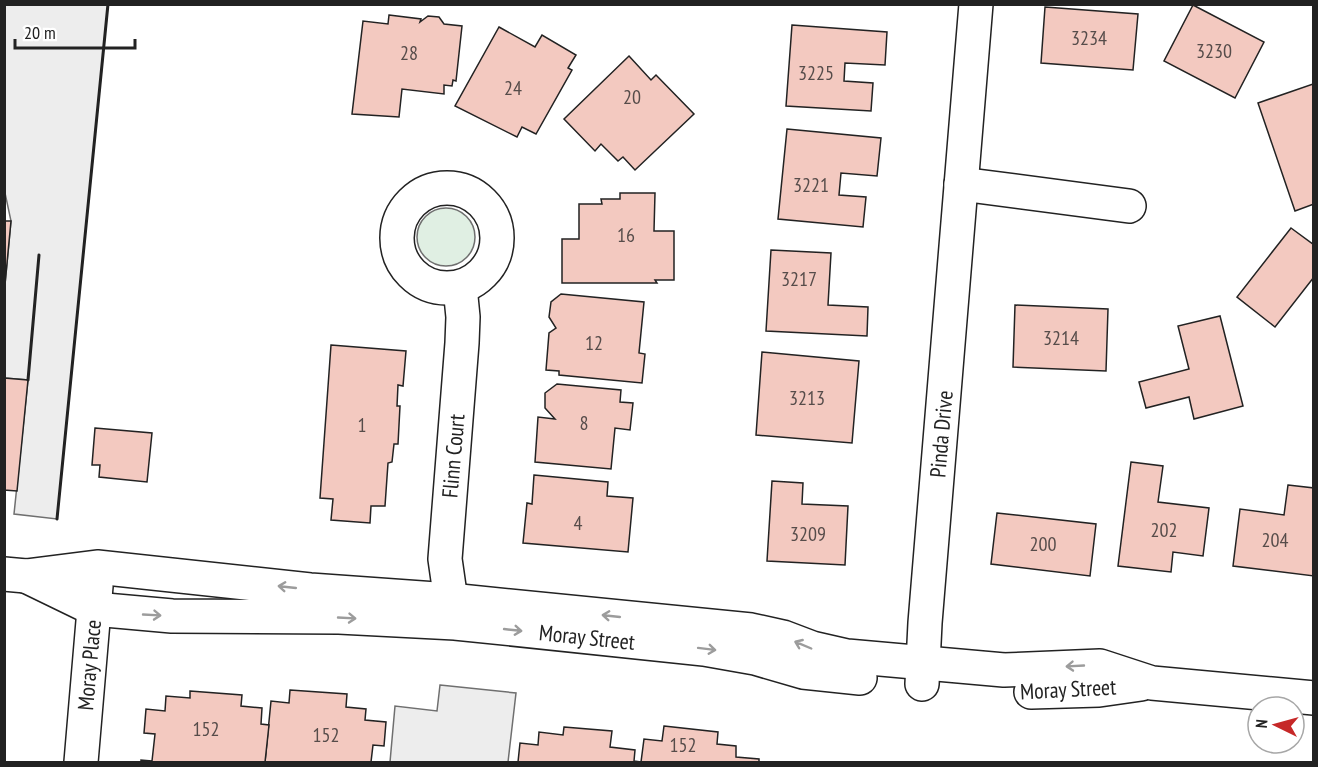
<svg xmlns="http://www.w3.org/2000/svg" width="1318" height="767" font-family="'PT Sans Narrow',sans-serif">
	<style>
		.green { fill: #e0efe3; stroke: #6f6f6f; stroke-width: 1.5 }
		.parking { fill: #ededed; stroke: #6f6f6f; stroke-width: 1.5 }
		.building { fill: #f3c9c0; stroke: #222; stroke-width: 1.5 }
		.lines { fill: none; stroke-linecap: round; stroke-linejoin: round }
		.minor-casing { stroke: #222; stroke-width: 36 }
		.minor { stroke: #fff; stroke-width: 33 }
		.wall { stroke: #222; stroke-width: 3 }
		.oneway { stroke: #9c9c9c }
		.labels { text-anchor: middle; stroke-width: 4.5; stroke-linejoin: round; paint-order: stroke }
		.number-label { font-size: 20px; fill: #564c4a }
		.street-label { font-size: 22px; fill: #222; stroke: #fff }
	</style>
	<rect width="100%" height="100%" fill="#fff"/>
	<!-- green -->
	<circle class="green" cx="446" cy="237" r="29"/>
	<!-- parking -->
	<g class="parking">
		<polygon points="5,5 108,5 57,519 14,514 28,380 5,378 4,295 11,221 5,193"/>
		<polygon points="440,685 516,693 508,762 390,762 395,706 437,711"/>
	</g>
	<!-- building -->
	<g class="building">
		<polygon points="1193,5 1264,42 1235,98 1164,61"/>
		<polygon points="1045,7 1138,14 1133,70 1041,63"/>
		<polygon points="389,15 421,19 420,22 428,16 439,17 444,24 462,26 456,81 453,80 452,86 444,85 444,94 402,89 399,117 352,114 363,21 388,24"/>
		<polygon points="792,25 887,32 885,65 845,63 844,81 873,83 871,111 786,106"/>
		<polygon points="499,27 535,47 542,35 576,55 568,68 572,70 536,134 522,127 517,137 455,106"/>
		<polygon points="629,56 651,80 656,75 694,114 635,170 623,157 618,161 601,144 595,151 564,119"/>
		<polygon points="1313,84 1314,204 1295,211 1258,103"/>
		<polygon points="787,129 881,138 877,176 841,173 839,195 866,197 863,227 778,219"/>
		<polygon points="620,193 655,193 654,231 674,231 674,280 655,280 657,283 562,283 562,239 579,239 579,204 602,204 601,199 620,199"/>
		<polygon points="4,221 11,221 4,295"/>
		<polygon points="1291,228 1314,245 1314,277 1275,327 1237,297"/>
		<polygon points="771,250 831,253 828,305 868,307 867,336 766,331"/>
		<polygon points="561,294 644,302 639,353 645,354 642,383 559,375 559,371 546,370 549,333 556,328 549,317 551,302"/>
		<polygon points="1015,305 1108,309 1106,371 1013,367"/>
		<polygon points="1220,316 1243,406 1194,419 1189,397 1146,408 1139,382 1189,369 1178,326"/>
		<polygon points="331,345 406,351 403,386 398,385 397,406 400,406 398,444 394,444 392,462 388,463 385,506 371,506 370,523 331,520 333,499 320,498"/>
		<polygon points="762,352 859,361 852,443 756,435"/>
		<polygon points="4,378 28,380 17,491 4,490"/>
		<polygon points="557,384 621,390 620,402 633,403 630,430 615,428 611,469 535,462 538,417 555,419 545,408 545,393"/>
		<polygon points="95,428 152,433 147,482 99,477 100,465 92,465"/>
		<polygon points="1131,462 1163,466 1158,502 1209,508 1203,556 1173,552 1171,572 1118,566"/>
		<polygon points="534,475 608,482 607,496 633,498 628,552 523,543 527,503 532,504"/>
		<polygon points="772,481 803,483 802,504 848,506 845,565 767,561"/>
		<polygon points="1288,485 1314,488 1314,576 1233,566 1240,509 1284,515"/>
		<polygon points="997,513 1096,524 1090,576 991,564"/>
		<polygon points="290,690 347,694 346,707 366,709 365,720 386,722 384,746 373,745 371,762 265,762 271,701 289,703"/>
		<polygon points="190,691 242,695 241,706 262,708 261,724 269,725 265,762 141,762 141,760 152,761 155,734 144,733 146,709 165,711 166,696 190,698"/>
		<polygon points="664,726 718,732 717,744 736,746 736,757 759,759 759,762 641,762 644,739 662,741"/>
		<polygon points="564,727 612,731 610,747 635,750 634,761 641,762 518,762 520,743 538,745 539,732 563,735"/>
	</g>
	<g class="lines">
		<defs>
			<g id="minor">
				<polyline points="961,184 1129,206"/>
				<circle cx="447" cy="238" r="50"/>
				<polyline points="4,574 26,576 97,567 310,590 450,600 751,630 783,637 812,648 847,656 1004,670 1100,666 1152,683 1314,698"/>
				<polyline points="26,576 94,609 172,616 339,617 455,623 704,649 755,658 803,672 860,678"/>
				<polyline points="454,622 445,559 462,343 463,317 460,287"/>
				<polyline points="922,684 925,623 976,4"/>
				<polyline points="1031,692 1099,690 1141,684"/>
				<polyline points="81,762 96,586"/>
			</g>
		</defs>
		<!-- minor casing -->
		<use href="#minor" class="minor-casing"/>
		<!-- minor -->
		<use href="#minor" class="minor"/>
		<!-- wall -->
		<g class="wall">
			<polyline points="28,380 39,255"/>
			<polyline points="57,519 108,4"/>
		</g>
	</g>
	<!-- one-way arrows -->
	<defs><path id="oneway-shaft" d="M-6 0H5M1.5-3L5.5 0L1.5 3" fill="none" stroke-width="1.6" stroke-linecap="round" stroke-linejoin="round" transform="scale(1.5)"/></defs>
	<g class="oneway">
		<use href="#oneway-shaft" transform="translate(287 587) rotate(-174)"/>
		<use href="#oneway-shaft" transform="translate(152 615) rotate(3)"/>
		<use href="#oneway-shaft" transform="translate(611 616) rotate(-174)"/>
		<use href="#oneway-shaft" transform="translate(347 618) rotate(3)"/>
		<use href="#oneway-shaft" transform="translate(513 630) rotate(6)"/>
		<use href="#oneway-shaft" transform="translate(803 645) rotate(-157)"/>
		<use href="#oneway-shaft" transform="translate(707 649) rotate(7)"/>
		<use href="#oneway-shaft" transform="translate(1075 666) rotate(177)"/>
	</g>
	<g class="labels">
		<!-- number labels -->
		<g class="number-label">
			<text x="1089" y="45">3234</text>
			<text x="1214" y="58">3230</text>
			<text x="409" y="60">28</text>
			<text x="816" y="80">3225</text>
			<text x="513" y="95">24</text>
			<text x="632" y="104">20</text>
			<text x="811" y="192">3221</text>
			<text x="626" y="242">16</text>
			<text x="799" y="286">3217</text>
			<text x="1061" y="345">3214</text>
			<text x="594" y="350">12</text>
			<text x="807" y="405">3213</text>
			<text x="584" y="430">8</text>
			<text x="362" y="432">1</text>
			<text x="578" y="530">4</text>
			<text x="1164" y="537">202</text>
			<text x="808" y="541">3209</text>
			<text x="1275" y="547">204</text>
			<text x="1043" y="551">200</text>
			<text x="206" y="736">152</text>
			<text x="326" y="742">152</text>
			<text x="683" y="752">152</text>
		</g>
		<!-- street labels -->
		<g class="street-label">
			<text transform="translate(941 434) rotate(-85)" y="8">Pinda Drive</text>
			<text transform="translate(453 456) rotate(-85)" y="8">Flinn Court</text>
			<text transform="translate(587 637) rotate(6)" y="8">Moray Street</text>
			<text transform="translate(89 665) rotate(-85)" y="8">Moray Place</text>
			<text transform="translate(1068 689) rotate(-3)" y="8">Moray Street</text>
		</g>
	</g>
	<!-- border -->
	<rect width="1318" height="767" fill="none" stroke="#222222" stroke-width="12"/>
	<!-- north arrow -->
	<g transform="translate(1276 725) rotate(275)"><circle r="28" fill="#ffffff" stroke="#a7a7a7" stroke-width="1.5"/>
	<path d="M0-4.5L10 22L0 15L-10 22Z" fill="#c62828"/>
	<text y="-9" font-size="16" font-weight="bold" text-anchor="middle" fill="#222222">N</text>
	</g>
	<!-- scale -->
	<path d="M15 39v9h120v-9" fill="none" stroke="#222222" stroke-width="3"/>
	<text x="24" y="39" font-size="18" fill="#222222" stroke="#ffffff" stroke-width="4.5" paint-order="stroke">20 m</text>
</svg>
